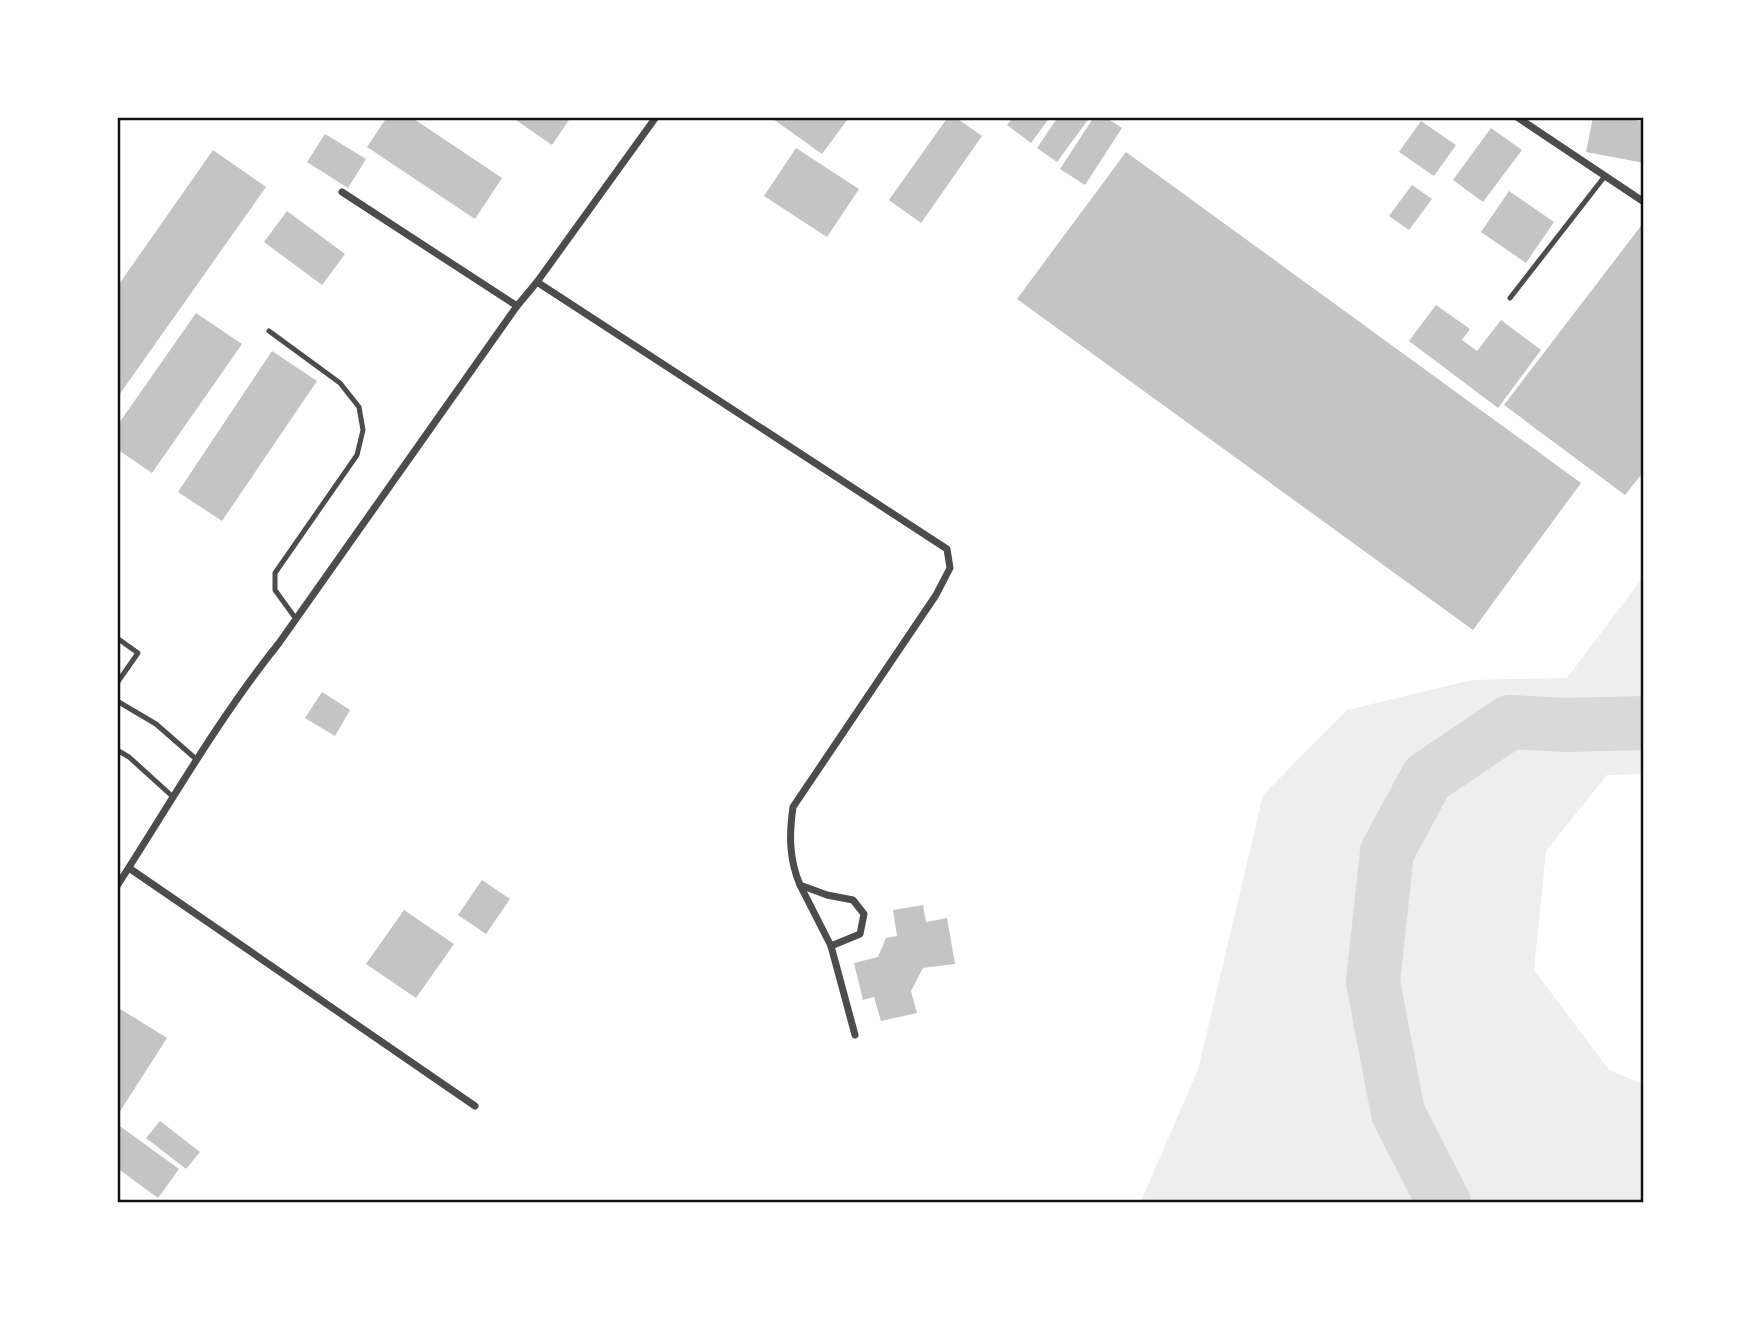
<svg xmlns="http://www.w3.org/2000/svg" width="1761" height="1320" font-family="'Source Sans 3',sans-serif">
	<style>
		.green { fill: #eee }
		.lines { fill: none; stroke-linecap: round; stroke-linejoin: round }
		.river { stroke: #d9d9d9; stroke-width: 54 }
		.building { fill: #c4c4c4 }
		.service { stroke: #4c4c4c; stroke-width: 5 }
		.minor { stroke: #4c4c4c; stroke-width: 7 }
		.neatline { fill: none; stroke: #111; stroke-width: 2.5 }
	</style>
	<rect width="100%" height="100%" fill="#fff"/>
	<!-- green -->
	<polygon class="green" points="1644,576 1644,774 1607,775 1546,851 1534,970 1609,1070 1644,1085 1644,1203 1140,1203 1198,1070 1263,795 1347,710 1472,680 1567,678"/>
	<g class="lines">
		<!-- river -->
		<polyline class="river" points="1444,1203 1398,1113 1373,982 1387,852 1427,778 1510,722 1566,725 1644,723"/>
	</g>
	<!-- building -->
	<g class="building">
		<polygon points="387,117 411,117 502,178 475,219 367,147"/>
		<polygon points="518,117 571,117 552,145 516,120"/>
		<polygon points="775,117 843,117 847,120 822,154 773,119"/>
		<polygon points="948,117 955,117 982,136 921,223 889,200"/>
		<polygon points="1013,117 1050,117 1031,143 1007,125"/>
		<polygon points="1058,117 1090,117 1057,162 1037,148"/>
		<polygon points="1094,117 1105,117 1122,128 1085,185 1060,169"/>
		<polygon points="1593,117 1621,117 1644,122 1644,163 1586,152"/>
		<polygon points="1421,121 1456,145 1434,176 1399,152"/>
		<polygon points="1491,128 1522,150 1483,202 1453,180"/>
		<polygon points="325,134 366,159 348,188 307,162"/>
		<polygon points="796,148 859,189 827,237 764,196"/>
		<polygon points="213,150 266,187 117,398 117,287"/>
		<polygon points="1126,152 1581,483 1473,630 1017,299"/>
		<polygon points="1412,185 1432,199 1409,230 1389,216"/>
		<polygon points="1509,191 1554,222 1526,263 1481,232"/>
		<polygon points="287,211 345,254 322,285 264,242"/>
		<polygon points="1644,222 1644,471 1625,495 1504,405"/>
		<polygon points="1436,305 1470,329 1462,340 1477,351 1501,320 1541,350 1498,408 1409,341"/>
		<polygon points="196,313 242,344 152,473 117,449 117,426"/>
		<polygon points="272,351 317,381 222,521 178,492"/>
		<polygon points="322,692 350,710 335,736 305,718"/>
		<polygon points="482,880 510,899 486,934 458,915"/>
		<polygon points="923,905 926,922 947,918 955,964 923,968 911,991 917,1013 881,1021 874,997 863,1000 854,963 878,957 886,938 897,936 893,910"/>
		<polygon points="404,910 454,944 416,998 366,964"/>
		<polygon points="117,1007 167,1038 117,1116"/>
		<polygon points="160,1121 200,1152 186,1169 146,1138"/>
		<polygon points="117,1124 179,1169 158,1198 117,1168"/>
	</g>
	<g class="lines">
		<!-- service -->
		<g class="service">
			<polyline points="1510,298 1605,176"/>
			<polyline points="269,331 340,383 359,407 363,430 357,455 275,573 275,590 296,619"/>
			<polyline points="117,638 138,653 117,683"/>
			<polyline points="117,701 156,724 196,759"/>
			<polyline points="117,750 129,757 172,796"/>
		</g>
		<!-- minor -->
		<g class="minor">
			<polyline points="1517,117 1644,202"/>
			<polyline points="342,192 517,306"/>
			<path d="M537,282L947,549L950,568L936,595L793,807C789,835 789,859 800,885L827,895L853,900L864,914L860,934L831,946L855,1035"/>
			<polyline points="129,868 475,1106"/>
			<polyline points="800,885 831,946"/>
			<path d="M117,886C170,804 218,719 279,643L517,306L537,282L656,117"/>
		</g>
	</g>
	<!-- border -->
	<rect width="1761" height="1320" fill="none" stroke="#ffffff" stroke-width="238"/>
	<rect x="119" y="119" width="1523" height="1082" class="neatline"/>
</svg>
